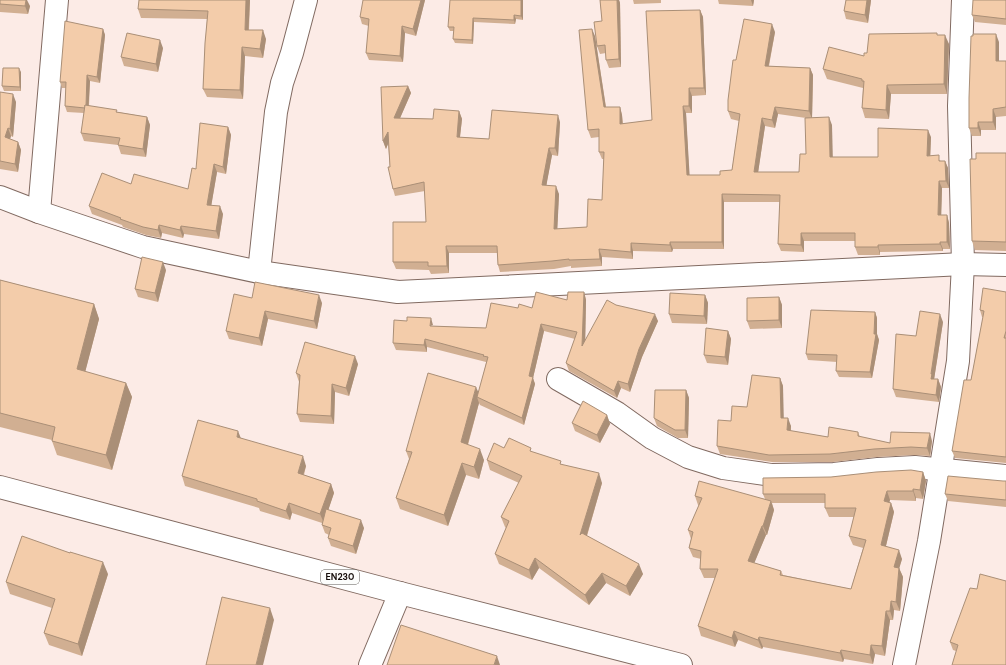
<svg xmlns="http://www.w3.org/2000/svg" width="1006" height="665" font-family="'DM Sans',sans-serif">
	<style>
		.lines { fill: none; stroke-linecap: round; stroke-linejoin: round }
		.street-casing { stroke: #816a61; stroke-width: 24 }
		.primary-casing { stroke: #816a61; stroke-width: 24 }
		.street { stroke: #fff; stroke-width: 22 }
		.primary { stroke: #fff; stroke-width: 22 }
		.wall { fill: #d1af92; fill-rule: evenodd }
		.shaded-wall { fill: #aa8f77 }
		.building { fill: #f3ccaa; stroke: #aa8f77 }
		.labels { text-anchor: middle; stroke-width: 3.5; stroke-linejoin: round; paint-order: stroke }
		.shield { fill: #fcfdfc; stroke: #5b5653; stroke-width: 1 }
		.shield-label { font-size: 9px; font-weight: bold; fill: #160e0b }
	</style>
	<rect width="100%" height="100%" fill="#fcebe6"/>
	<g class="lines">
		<defs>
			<g id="street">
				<polyline points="0,197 39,212 143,247 259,272 398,292 963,264 1006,265"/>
				<polyline points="39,212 57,0"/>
				<polyline points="259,272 276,112 282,83 292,53 306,0"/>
				<polyline points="558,379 617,413 652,438 688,457 723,468 771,475 834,474 878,469 915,467 1006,476"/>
				<polyline points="370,665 400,593"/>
				<polyline points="904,665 929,541 958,361 963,264 959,106 963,0"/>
			</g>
			<polyline id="primary" points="0,487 400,593 681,665"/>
		</defs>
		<!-- street casing -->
		<use href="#street" class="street-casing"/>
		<!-- primary casing -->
		<use href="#primary" class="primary-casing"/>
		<!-- street -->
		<use href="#street" class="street"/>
		<!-- primary -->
		<use href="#primary" class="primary"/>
	</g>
	<!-- wall -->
	<g class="wall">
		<polygon points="0,0 30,6 28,14 0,12"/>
		<polygon points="250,0 249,30 266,39 263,58 245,56 243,99 207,97 203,89 207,19 141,18 138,9"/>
		<polygon points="425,0 416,36 405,33 403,62 369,60 366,53 369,26 362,24 360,17"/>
		<polygon points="523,0 523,20 516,19 515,24 474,22 473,44 455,43 453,39 454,31 450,31 448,27"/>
		<polygon points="600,0 619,0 620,3 621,67 609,68 606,60 606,53 600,54 597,46 602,21"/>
		<polygon points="633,0 661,0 661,3 634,4"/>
		<polygon points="718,0 754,0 753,6 719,4"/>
		<polygon points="846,0 871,0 868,23 846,19 844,11"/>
		<polygon points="1006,0 1006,25 975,22 972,15"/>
		<path d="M700,10L703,17L706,95L692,96V113H686L689,175H720L732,170L739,121L731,119L728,111L736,60L775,32L769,66L810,68L813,75L812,118L832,125V157H878L931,137L930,156L941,161H945L948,168L949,188H942L941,215H947L949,223L950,249H943V251L880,252V255H858L855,247V241H804V252L781,251L778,244L780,202H724V249H673L672,252L633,251V259L602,257V266L571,268V266L554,269L500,272L498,265L497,253H449V273L431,274L429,270L396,269L393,262L426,222L425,191L395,196L393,189L390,167L388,144L386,149L383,141L408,86L411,93L400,118L433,119L459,111L462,119L460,137L489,139L560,122L558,156L552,155L546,186L559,194L557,229L587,227L602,200L604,159H602L599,152V137L591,138L588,130L595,36L606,107H620L622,115L623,124L652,120ZM778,114L806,118V154L799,172H758L765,126L775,128Z"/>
		<polygon points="103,29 105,35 100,83 90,81 89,106 118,112 147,117 150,125 146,157 121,154 118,145 84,141 81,133 84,113 67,112 65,106 66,88 62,88 60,82"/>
		<polygon points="937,33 937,35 949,44 947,94 891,94 889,119 865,118 862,108 863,88 827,79 823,69 864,56 867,53"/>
		<polygon points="999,42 999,61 1006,61 1006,116 996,117 996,130 981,130 981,136 972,136 969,128"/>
		<polygon points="163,48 158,72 124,66 121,57"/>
		<polygon points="21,72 21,91 4,91 2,86"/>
		<polygon points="0,92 16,102 13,137 11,136 10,139 18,142 21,150 18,172 0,169"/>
		<polygon points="228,127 231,135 226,174 217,172 211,206 223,214 219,239 184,234 183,238 162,233 161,238 146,235 123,227 122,225 92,214 89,206 131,184 188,189 196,169"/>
		<polygon points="1006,153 1006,251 975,250 972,241 976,159"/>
		<polygon points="166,270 158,302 138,297 135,289"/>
		<polygon points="0,280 94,304 99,319 85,372 126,383 132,397 112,470 57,455 52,441 52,440 0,427"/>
		<polygon points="584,292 586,300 585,340 616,305 658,321 642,357 630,392 621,388 617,398 569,371 566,363 575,339 544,331 533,378 535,384 524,425 480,405 479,403 468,445 484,460 479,479 466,475 448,526 400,509 396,498 409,459 406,451 479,393 486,363 486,362 427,347 427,352 396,350 393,343 407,321 433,326 486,328 518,308 532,308 567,300"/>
		<polygon points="1006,292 1006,463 955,458 952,451 971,380 983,317 982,317 980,310"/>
		<polygon points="705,295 708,303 707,324 672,323 669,314"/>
		<polygon points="779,297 782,305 782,328 750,329 747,321"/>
		<polygon points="252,298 322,303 317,329 268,319 262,346 229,339 226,331"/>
		<polygon points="875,312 877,318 877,334 879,340 872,378 839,377 836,371 837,362 808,360 806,354"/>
		<polygon points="943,322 934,379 938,379 941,387 939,402 896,397 893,389 916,336"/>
		<polygon points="728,331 731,339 728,365 707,363 704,355"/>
		<polygon points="358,364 349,396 335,392 334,424 300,422 297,414 299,382 296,373"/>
		<polygon points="780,378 783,386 783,418 791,426 791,431 828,437 858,432 860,437 890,443 932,441 930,456 914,455 877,457 833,462 772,462 720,454 717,446 731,421"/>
		<polygon points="686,390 689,398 688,438 678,438 657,426 654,418"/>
		<polygon points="607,415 610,424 600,443 575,431 572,423"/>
		<polygon points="241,438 306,466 304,475 331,484 334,493 328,510 364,528 356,554 331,546 328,538 329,535 325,533 322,525 322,523 292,513 290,520 260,511 259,508 185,486 182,476"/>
		<polygon points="504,448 532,452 563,465 602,483 587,536 643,574 630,596 606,583 589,605 539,568 532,580 499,564 495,554 506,528 505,527 501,517 519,483 490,470 487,460"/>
		<path d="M923,472L926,481L923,499L916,498V501L890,500L889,503H891L894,512L886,546L902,559L899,568L903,577L900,611L894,610L893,620H890L885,656L875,654L873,664L844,659L843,662L763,647L762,649L738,640L735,647L701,636L698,626L715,578H704L700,569L701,559L693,557L689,548L691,539L688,530L699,506L698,505L695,496L765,499L763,494L831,477ZM772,503H825V508L829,517H854L849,536L853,545L863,548L851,589L783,575L781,571L754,563L766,535H767L774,510Z"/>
		<polygon points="1003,481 1006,481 1006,507 948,501 945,494"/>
		<polygon points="108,574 82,656 49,645 44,633 52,608 10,594 6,582"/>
		<polygon points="977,589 956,651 953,650 950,642"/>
	</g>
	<!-- shaded-wall -->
	<g class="shaded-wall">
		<polygon points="26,0 27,0 30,6 28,14 25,6"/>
		<polygon points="246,0 250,0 248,39 245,30"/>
		<polygon points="421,0 425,0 416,36 413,29"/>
		<polygon points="521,0 523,0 523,20 521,16"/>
		<polygon points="617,0 619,0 620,3 621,67 619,59"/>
		<polygon points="751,0 754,0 753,6"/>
		<polygon points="867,0 871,0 868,23 865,15"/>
		<polygon points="700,10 703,17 706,95 704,88"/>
		<polygon points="514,15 516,19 515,24 514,20"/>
		<polygon points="473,18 474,22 473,44 472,40"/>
		<polygon points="772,24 775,32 767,74 765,66"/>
		<polygon points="402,26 405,33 403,62 400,56"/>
		<polygon points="103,29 105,35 100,83 97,77"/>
		<polygon points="592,29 595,36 607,115 604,107"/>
		<polygon points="263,30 266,39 263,58 260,49"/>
		<polygon points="996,34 999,42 999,69 996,61"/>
		<polygon points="945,35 949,44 947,94 944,84"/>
		<polygon points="160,40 163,48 158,72 156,64"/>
		<polygon points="242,47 245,56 243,99 240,90"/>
		<polygon points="19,68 21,72 21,91 20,87"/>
		<polygon points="810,68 813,75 812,119 809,111"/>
		<polygon points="87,75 90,81 88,114 86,108"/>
		<polygon points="887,85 891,94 889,119 886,110"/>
		<polygon points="408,86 411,93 397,125 394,118"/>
		<polygon points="689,88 692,96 692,113 689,106"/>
		<polygon points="13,94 16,102 13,137 10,129"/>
		<polygon points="683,106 686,113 690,182 687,175"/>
		<polygon points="620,107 622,115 623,132 620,124"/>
		<polygon points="775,107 778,114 775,128 772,120"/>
		<polygon points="993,109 996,117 996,130 993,122"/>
		<polygon points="459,111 462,119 459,145 457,137"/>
		<polygon points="558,115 560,122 558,156 555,148"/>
		<polygon points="147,117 150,125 146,157 143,149"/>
		<polygon points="829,117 832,125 833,164 830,157"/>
		<polygon points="762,118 765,126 757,180 754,172"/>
		<polygon points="978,122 981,130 981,136 978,128"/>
		<polygon points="228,127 231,135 226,174 223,167"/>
		<polygon points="8,128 11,136 8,145 5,137"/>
		<polygon points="928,130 931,137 930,163 927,156"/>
		<polygon points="388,132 390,139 386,149 383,141"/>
		<polygon points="18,142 21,150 18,172 15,164"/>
		<polygon points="549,148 552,155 545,193 542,185"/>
		<polygon points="945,161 948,168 949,188 946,181"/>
		<polygon points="214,164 217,172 210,213 207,205"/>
		<polygon points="939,181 942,188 941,223 938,215"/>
		<polygon points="556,186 559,194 557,237 554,229"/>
		<polygon points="722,194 724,202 724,249 722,242"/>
		<polygon points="220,206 223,214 219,239 216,231"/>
		<polygon points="947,215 949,223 950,249 947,242"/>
		<polygon points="159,225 162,233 161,238 158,230"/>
		<polygon points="181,226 184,234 183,238 180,230"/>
		<polygon points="801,233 804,241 804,252 801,245"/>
		<polygon points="670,242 673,249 672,252 670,245"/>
		<polygon points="940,242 943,249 943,251 940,244"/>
		<polygon points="631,243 633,251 633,259 631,252"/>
		<polygon points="878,245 880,252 880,255 878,247"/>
		<polygon points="446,246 449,253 449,273 447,266"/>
		<polygon points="599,249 602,257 602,266 600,259"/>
		<polygon points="163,262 166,270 158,302 155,293"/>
		<polygon points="584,292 586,300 585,353 582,346"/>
		<polygon points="319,295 322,303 317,329 314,321"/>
		<polygon points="705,295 708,303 707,324 704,316"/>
		<polygon points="779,297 782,305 782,328 779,320"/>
		<polygon points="94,304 99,319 82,384 77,369"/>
		<polygon points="265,311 268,319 262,346 259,338"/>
		<polygon points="875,312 877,318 877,334 879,340 872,378 870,372 874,334"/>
		<polygon points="655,314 658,321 642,357 630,392 628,384 639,349"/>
		<polygon points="940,314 943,322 934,380 931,379 931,374"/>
		<polygon points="431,318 433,325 430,326"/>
		<polygon points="541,324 544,331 533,378 535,384 524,425 522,418 529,376"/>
		<polygon points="728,331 731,339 728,365 725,357"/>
		<polygon points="425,339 427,347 427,352 424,345"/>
		<polygon points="355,356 358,364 349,396 346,388"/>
		<polygon points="780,378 783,386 784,426 781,418"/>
		<polygon points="938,379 941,387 939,402 936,395"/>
		<polygon points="618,381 621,388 617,398 614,391"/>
		<polygon points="126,383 132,397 112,470 106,455"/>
		<polygon points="332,384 335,392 334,424 331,416"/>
		<polygon points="476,387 481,398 477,397 479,403 465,454 461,442"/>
		<polygon points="686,390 689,398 688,438 685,430"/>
		<polygon points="607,415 610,424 600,443 597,435"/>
		<polygon points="788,418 791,426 790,438 787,430"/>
		<polygon points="238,431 242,441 237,437"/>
		<polygon points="930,433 932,441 930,456 927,448"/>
		<polygon points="480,449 484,460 479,479 474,467"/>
		<polygon points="303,456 306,466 301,482 298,473"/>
		<polygon points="462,463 466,475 448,526 444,515"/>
		<polygon points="923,472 926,481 923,499 920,490"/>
		<polygon points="599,473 602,483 584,545 580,535"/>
		<polygon points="331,484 334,493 324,523 320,514"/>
		<polygon points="913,489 916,498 916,501 913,491"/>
		<polygon points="887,491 890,500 887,510 884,501"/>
		<polygon points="771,501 774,510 767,535 763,526"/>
		<polygon points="289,503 292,513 290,520 286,511"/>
		<polygon points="891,503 894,512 884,554 881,545"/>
		<polygon points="361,520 364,528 356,554 353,546"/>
		<polygon points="762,526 766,535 751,571 748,561"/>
		<polygon points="899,550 902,559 897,576 894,567"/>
		<polygon points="535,558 539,568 532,580 529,570"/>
		<polygon points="103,562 108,574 82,656 78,644"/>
		<polygon points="639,564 643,574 630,596 626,586"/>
		<polygon points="899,568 903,577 900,611 896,602"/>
		<polygon points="602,573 606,583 589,605 585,595"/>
		<polygon points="891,601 894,610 893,620 890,611"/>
		<polygon points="270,608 274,620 263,665 256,665"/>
		<polygon points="886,611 890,620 885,656 882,646"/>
		<polygon points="734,631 738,640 735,647 732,638"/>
		<polygon points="759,637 763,647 762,649 758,640"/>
		<polygon points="871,645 875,654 873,664 870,655"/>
		<polygon points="841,650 844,659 843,662 840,653"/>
		<polygon points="497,656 500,665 494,665"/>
	</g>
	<!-- building -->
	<g class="building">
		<polygon points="0,0 26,0 25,6 0,4"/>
		<polygon points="139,0 246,0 245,30 263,30 260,49 242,47 240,90 203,89 205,43 208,11 138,9"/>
		<polygon points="363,0 421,0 413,29 402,26 400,56 366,53 369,19 360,17"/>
		<polygon points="450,0 521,0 521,16 514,15 514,20 473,18 472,40 453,39 454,27 448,27"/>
		<polygon points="600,0 617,0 619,59 606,60 605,45 597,46 594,22 602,21"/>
		<polygon points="846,0 867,0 865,15 844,11"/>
		<polygon points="973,0 1006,0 1006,19 972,15"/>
		<polygon points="700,10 704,88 689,88 689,106 683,106 687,175 720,175 720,171 732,170 740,114 728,111 728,100 733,60 736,60 744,19 772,24 765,66 810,68 809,111 775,107 772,120 762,118 754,172 799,172 800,154 806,154 805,118 829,117 830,157 878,157 878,128 928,130 927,156 939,155 939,161 945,161 946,181 939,181 938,215 947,215 947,242 940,242 940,244 878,245 878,247 855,247 855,233 801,233 801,245 778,244 780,195 722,194 722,242 670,242 670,245 631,243 631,252 599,249 600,259 569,260 569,259 552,261 498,265 497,246 446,246 447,266 428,266 428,262 393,262 393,222 426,222 424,182 393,189 388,167 390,167 388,132 383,141 381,87 408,86 394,118 433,119 434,109 459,111 457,137 489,139 492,110 558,115 555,148 549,148 542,185 556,186 554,229 587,227 588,199 602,200 604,152 599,152 599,129 588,130 579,30 592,29 604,107 620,107 620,124 652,120 646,11"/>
		<polygon points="65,21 103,29 97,77 87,75 86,106 85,105 85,108 65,106 66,82 60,82"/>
		<polygon points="127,33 160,40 156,64 121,57"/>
		<polygon points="937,33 937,35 945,35 944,84 887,85 886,110 862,108 864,81 862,81 862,79 823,69 829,47 864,56 864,53 867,53 869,34"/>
		<polygon points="973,34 996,34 996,61 1006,61 1006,107 993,109 993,122 978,122 978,128 969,128 969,98 971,36 973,36"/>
		<polygon points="3,68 19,68 20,87 2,86"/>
		<polygon points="0,92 13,94 10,129 8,128 5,137 18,142 15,164 0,161"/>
		<polygon points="85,105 117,110 116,112 147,117 143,149 118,145 120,138 81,133"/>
		<polygon points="200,123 228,127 223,167 214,164 207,205 220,206 216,231 181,226 180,230 159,225 158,230 143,227 120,219 121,218 89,206 102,173 131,184 134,174 188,189 192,168 196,169"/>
		<polygon points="976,153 1006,153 1006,242 972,241 970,159 976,159"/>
		<polygon points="142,257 163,262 155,293 135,289"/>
		<polygon points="0,280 94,304 77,369 126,383 106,455 52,441 55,427 0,413"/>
		<polygon points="255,282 319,295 314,321 265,311 259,338 226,331 234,294 252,298"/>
		<polygon points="983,288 1006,292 1006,331 1004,338 1006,338 1006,457 952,451 964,380 971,380 984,311 980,310"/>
		<polygon points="536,292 567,300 568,292 584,292 582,346 607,300 616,305 655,314 639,349 628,384 618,381 614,391 566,363 577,332 541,324 529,376 533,377 522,418 477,397 488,357 483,356 484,355 425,339 424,345 393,343 394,320 407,321 407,317 431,318 430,326 486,328 491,303 518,308 519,304 532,308"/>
		<polygon points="670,293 705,295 704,316 669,314"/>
		<polygon points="779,297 779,320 747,321 747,298"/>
		<polygon points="811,310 875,312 874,334 876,334 870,372 836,371 837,355 806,354"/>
		<polygon points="920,311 940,314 931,374 932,374 931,379 938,379 936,395 893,389 896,334 916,336"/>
		<polygon points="706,328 728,331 725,357 704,355"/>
		<polygon points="305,342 355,356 346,388 332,384 331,416 297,414 300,375 296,373"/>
		<polygon points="428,373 476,387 461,442 480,449 474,467 462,463 444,515 396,498 412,452 406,451"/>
		<polygon points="752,375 780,378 781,418 788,418 787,430 828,437 829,427 858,432 858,436 890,443 891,432 930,433 927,448 911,447 874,449 830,454 769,455 717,446 718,420 731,421 732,406 747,407"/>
		<polygon points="655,390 686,390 685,430 675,430 654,418"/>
		<polygon points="583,401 607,415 597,435 572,423"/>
		<polygon points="198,420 238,431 237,437 303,456 298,473 331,484 320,514 289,503 286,511 257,501 257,499 182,476"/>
		<polygon points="509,438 531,448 530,451 561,461 560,464 599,473 580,535 582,533 639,564 626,586 602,573 585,595 535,558 529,570 495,554 509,521 501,517 522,476 487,460 494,443 504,448"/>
		<polygon points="911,470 923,472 920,490 913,489 913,491 887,491 884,501 891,503 881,545 899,550 894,567 899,568 896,602 891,601 890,611 886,611 882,646 871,645 870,655 841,650 840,653 759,637 758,640 734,631 732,638 698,626 718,569 700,569 701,551 689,548 693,532 688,530 702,498 695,496 699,481 771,501 763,526 762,526 748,561 781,571 780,575 851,589 866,540 849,536 856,508 825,508 825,494 763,494 763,478 831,477 876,472"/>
		<polygon points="948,476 1003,481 1006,481 1006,500 945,494"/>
		<polygon points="326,509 361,520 353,546 328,538 331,528 322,525"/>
		<polygon points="22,536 70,553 70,552 103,562 78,644 44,633 55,599 6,582"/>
		<polygon points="980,574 1006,581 1006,665 952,665 958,645 950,642 970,588 977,589"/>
		<polygon points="222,597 270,608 256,665 206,665"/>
		<polygon points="401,625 497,656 494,665 387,665"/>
	</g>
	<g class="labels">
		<!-- shield labels -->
		<rect class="shield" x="321" y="570" width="38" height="14" rx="3"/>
		<g class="shield-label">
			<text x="340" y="580">EN230</text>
		</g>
	</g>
</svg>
